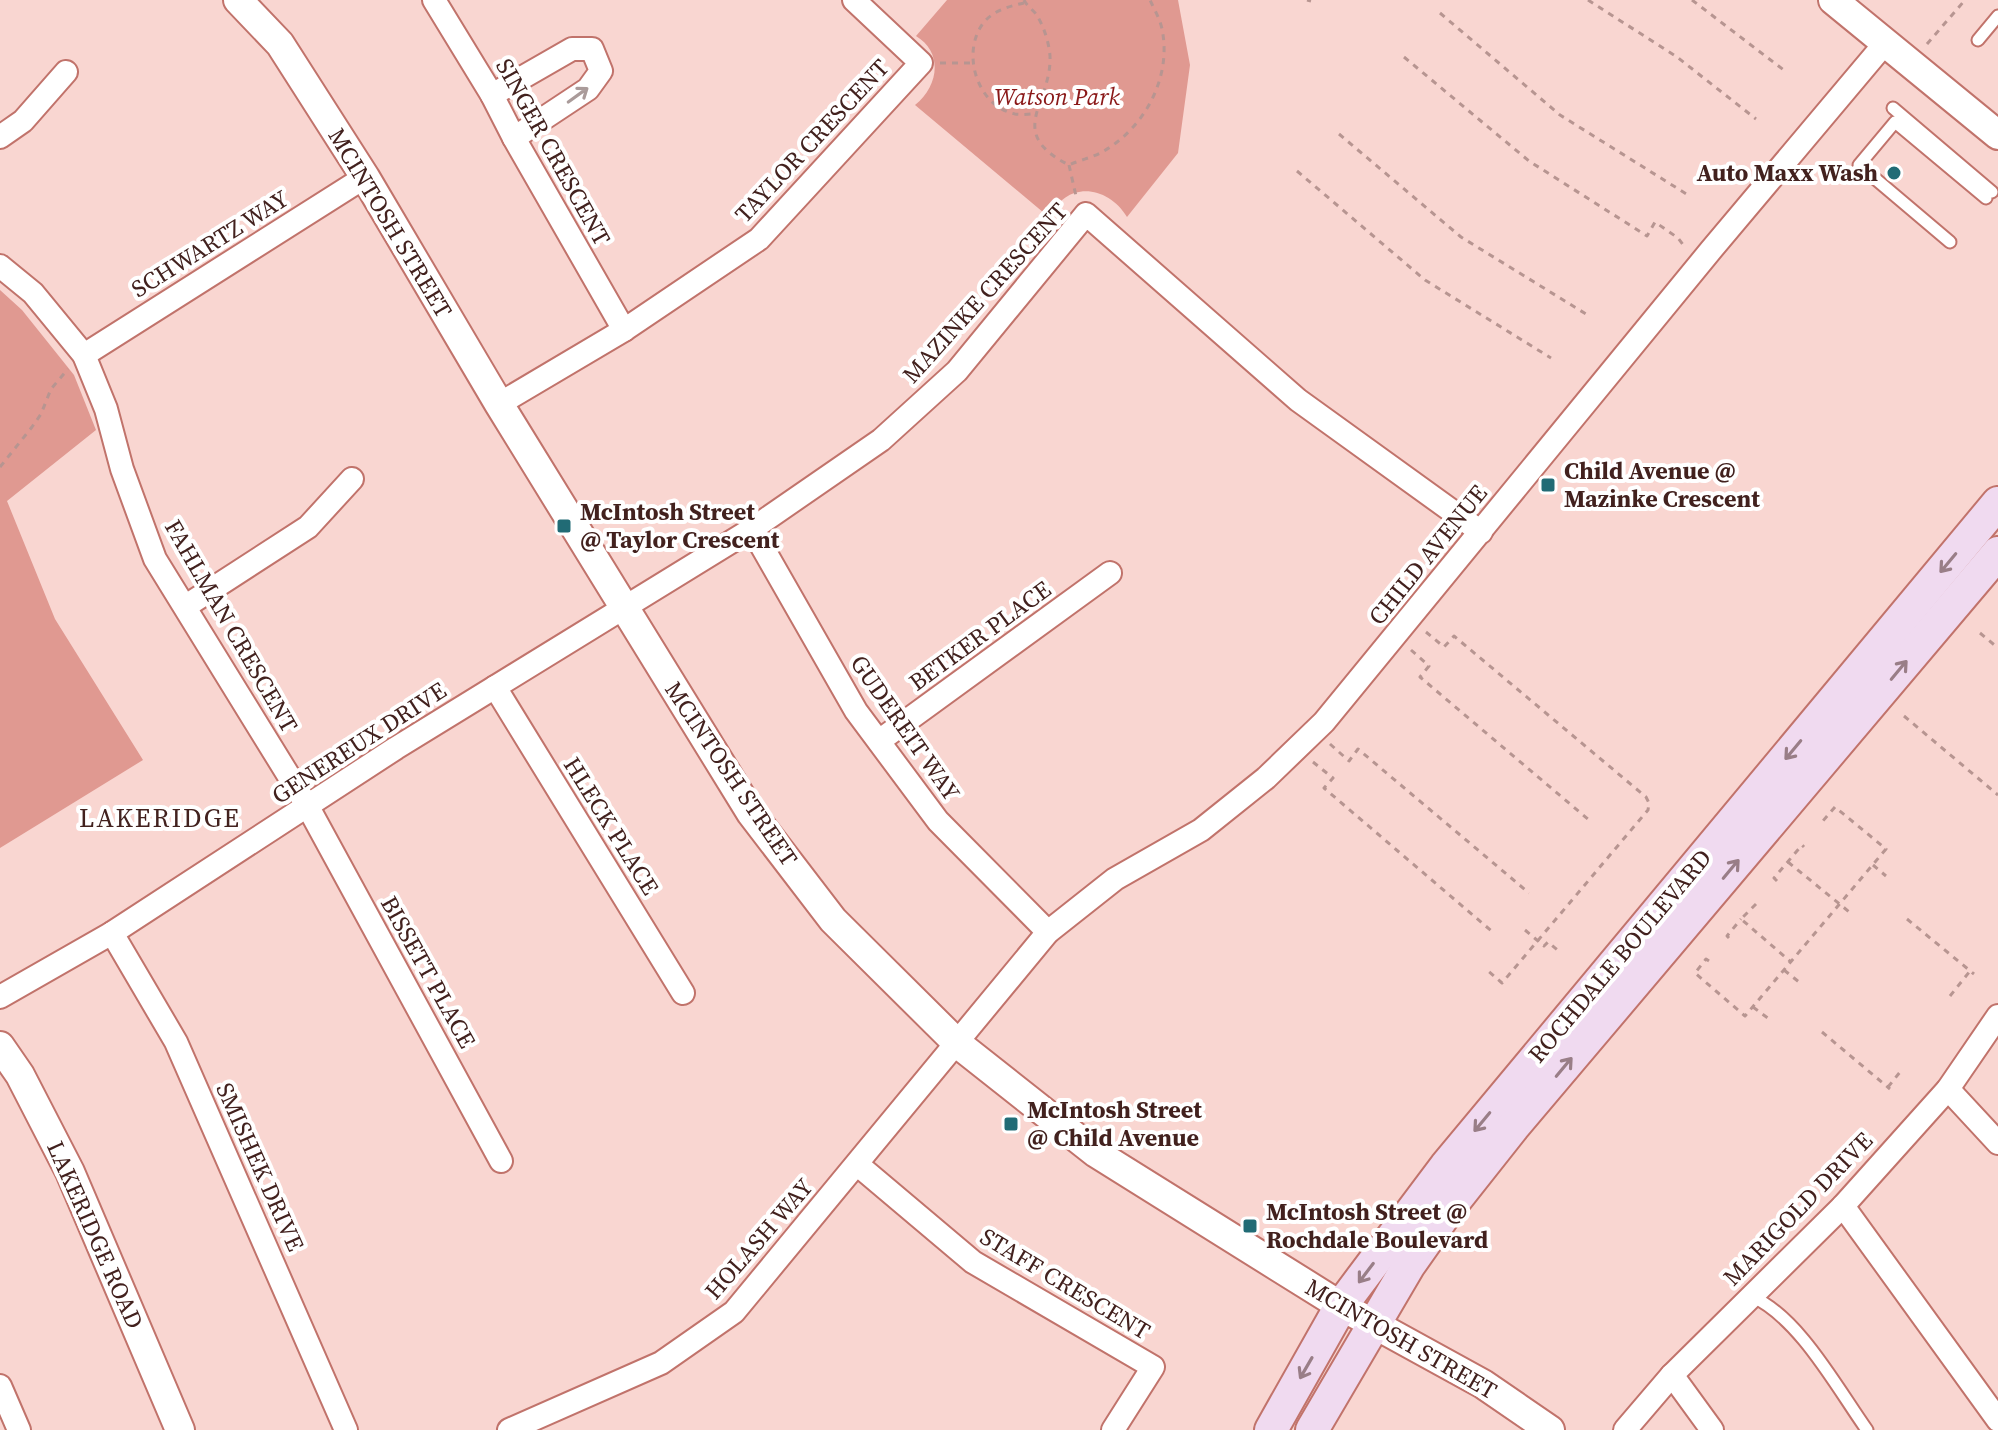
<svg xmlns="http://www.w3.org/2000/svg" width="1998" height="1430" font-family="'Source Serif 4',serif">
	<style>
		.green { fill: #e09991 }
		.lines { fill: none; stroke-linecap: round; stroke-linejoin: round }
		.service-casing { stroke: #c1736b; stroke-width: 15 }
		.minor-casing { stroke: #c1736b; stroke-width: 26 }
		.tertiary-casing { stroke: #c1736b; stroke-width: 32 }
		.secondary-casing { stroke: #c1736b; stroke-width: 36 }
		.path { stroke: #b79591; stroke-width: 3; stroke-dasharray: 6 6; stroke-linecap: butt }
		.service { stroke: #fff; stroke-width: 11 }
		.minor { stroke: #fff; stroke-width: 22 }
		.tertiary { stroke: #fff; stroke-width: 28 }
		.secondary { stroke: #f0daf0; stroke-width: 32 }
		.oneway { stroke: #aa9b9a }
		.oneway2 { stroke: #997e87 }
		.poi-dot { fill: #216b75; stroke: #fff; stroke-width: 3 }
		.labels { text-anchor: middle; stroke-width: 8; stroke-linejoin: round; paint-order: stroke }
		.park-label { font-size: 24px; font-style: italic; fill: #8a1818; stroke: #fff }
		.street-label { font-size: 24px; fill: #42211e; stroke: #fff }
		.poi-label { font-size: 24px; font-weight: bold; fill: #42211e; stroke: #fff; text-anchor: start }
		.neighbourhood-label { font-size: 26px; letter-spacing: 2px; fill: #42211e; stroke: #fff }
	</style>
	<rect width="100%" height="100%" fill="#f9d6d1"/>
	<!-- green -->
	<g class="green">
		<path d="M947,0H1178L1190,65L1178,153L1127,217C1108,185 1065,180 1050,218L915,105C938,87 944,53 916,36Z"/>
		<polygon points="0,290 22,310 74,375 96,430 7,501 55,619 143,760 0,848"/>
	</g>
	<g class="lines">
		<defs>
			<g id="service">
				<polyline points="1978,40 1998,16"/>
				<polyline points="1893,108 1992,192"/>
				<polyline points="1950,242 1859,165 1895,122 1986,198"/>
				<path d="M1751,1296C1799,1317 1837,1388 1867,1430"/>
			</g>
			<g id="minor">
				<polyline points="434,0 492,95 514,138 624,330"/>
				<polyline points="492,95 572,49 592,49 601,71 588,89 514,138"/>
				<polyline points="0,137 23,121 66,72"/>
				<polyline points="0,266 33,293 84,355 106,409 122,469 155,559 308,807 501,1161"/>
				<polyline points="84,355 365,177"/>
				<polyline points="499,404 624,330 759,239 921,63 854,0"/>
				<polyline points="752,529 856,711 938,821 1048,932"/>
				<polyline points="186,606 308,527 352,479"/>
				<polyline points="495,687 683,993"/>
				<polyline points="879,741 1110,573"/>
				<polyline points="112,933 176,1042 346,1430"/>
				<polyline points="0,997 112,933 396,748 752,529 881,440 957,371 1086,214 1298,400 1481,532"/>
				<polyline points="1948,1089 1998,1143"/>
				<polyline points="858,1165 973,1262 1153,1367 1113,1430"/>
				<polyline points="1843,1206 1998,1420"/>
				<polyline points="1672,1375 1712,1430"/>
				<polyline points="0,1386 19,1430"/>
				<polyline points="509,1430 661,1363 734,1312 1048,932 1115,879 1201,830 1266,778 1324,722 1711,250 1886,42"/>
				<polyline points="1625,1430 1672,1375 1843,1206 1948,1089 1998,1016"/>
			</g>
			<g id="tertiary">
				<polyline points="238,0 280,44 365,177 499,404 751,813 833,920 958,1044 1096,1153 1341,1306 1483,1384 1550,1430"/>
				<polyline points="1833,0 1998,135"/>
				<polyline points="0,1046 20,1075 70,1172 180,1430"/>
			</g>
			<g id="secondary">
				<polyline points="1271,1430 1341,1306 1446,1166 1998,503"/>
				<polyline points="1312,1430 1409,1265 1452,1204 1513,1127 1998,553"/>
			</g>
		</defs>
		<!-- service casing -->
		<use href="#service" class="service-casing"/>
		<!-- minor casing -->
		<use href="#minor" class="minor-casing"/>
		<!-- tertiary casing -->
		<use href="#tertiary" class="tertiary-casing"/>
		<!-- secondary casing -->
		<use href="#secondary" class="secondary-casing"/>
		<!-- path -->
		<g class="path">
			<path d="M1024,0C1027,6 1032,9 1036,14C1044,26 1049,43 1050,56C1052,104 1004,132 1069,165C1080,160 1094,157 1104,151C1145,127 1172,77 1162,29C1160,19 1154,9 1150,0"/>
			<polyline points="1307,0 1311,1"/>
			<polyline points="1588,0 1677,57 1756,119"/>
			<polyline points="1692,0 1785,71"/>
			<path d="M1024,3C1010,6 995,10 985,21C960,50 976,106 1015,114C1021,115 1028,114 1034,114"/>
			<polyline points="1440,13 1560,115 1688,195"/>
			<polyline points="1927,44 1965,0"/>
			<polyline points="1404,57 1529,161 1647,236 1655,222 1678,238 1684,246"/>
			<polyline points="940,63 972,63"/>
			<polyline points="1339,134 1461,237 1586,314"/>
			<polyline points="1069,165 1076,196"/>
			<polyline points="1297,171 1425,280 1551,358"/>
			<polyline points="0,467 32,427 41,414 51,389 68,369"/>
			<polyline points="1426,632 1444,647 1454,636 1646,797 1649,803 1648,810 1502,983 1486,969"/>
			<polyline points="1980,633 1998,648"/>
			<polyline points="1411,650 1429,666 1420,677 1589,820"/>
			<polyline points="1904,716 1998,795"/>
			<polyline points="1330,744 1349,761 1358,749 1529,893"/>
			<polyline points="1313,762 1333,778 1324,788 1495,934"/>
			<polyline points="1788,862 1853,915"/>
			<polyline points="1873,865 1886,876"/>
			<polyline points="1777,881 1774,878 1802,845 1804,847"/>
			<polyline points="1756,904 1741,919 1791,962"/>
			<polyline points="1907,919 1974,974"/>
			<polyline points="1525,930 1544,946 1548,942 1561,953"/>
			<polyline points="1729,938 1727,936 1741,919"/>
			<polyline points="1709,961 1706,959 1695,973 1745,1016 1886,849 1835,807 1822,822 1825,824"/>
			<polyline points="1784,970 1799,982"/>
			<polyline points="1950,996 1970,971"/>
			<polyline points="1753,1007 1769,1019"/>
			<polyline points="1822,1032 1890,1089"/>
			<polyline points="1888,1087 1900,1072"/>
		</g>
		<!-- service -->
		<use href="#service" class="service"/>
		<!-- minor -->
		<use href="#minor" class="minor"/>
		<!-- tertiary -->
		<use href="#tertiary" class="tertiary"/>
		<!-- secondary -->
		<use href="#secondary" class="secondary"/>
	</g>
	<!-- one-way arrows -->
	<defs><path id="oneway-shaft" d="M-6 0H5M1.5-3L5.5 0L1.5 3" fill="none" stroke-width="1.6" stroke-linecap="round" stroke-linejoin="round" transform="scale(2)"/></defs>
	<use class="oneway" href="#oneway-shaft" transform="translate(578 95) rotate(-36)"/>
	<g class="oneway2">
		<use href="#oneway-shaft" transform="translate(1948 563) rotate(130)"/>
		<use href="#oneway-shaft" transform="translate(1899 670) rotate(-50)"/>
		<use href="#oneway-shaft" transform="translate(1793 750) rotate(130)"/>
		<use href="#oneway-shaft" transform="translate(1731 869) rotate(-50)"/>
		<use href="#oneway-shaft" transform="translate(1564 1067) rotate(-50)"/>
		<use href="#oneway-shaft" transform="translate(1482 1122) rotate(130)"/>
		<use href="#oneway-shaft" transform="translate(1366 1273) rotate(127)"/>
		<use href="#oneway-shaft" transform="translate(1306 1368) rotate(120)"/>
	</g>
	<!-- markers -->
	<g class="poi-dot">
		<circle cx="1894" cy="173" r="8"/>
		<rect x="1540" y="477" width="16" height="16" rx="4"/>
		<rect x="556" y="518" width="16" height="16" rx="4"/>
		<rect x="1003" y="1116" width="16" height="16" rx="4"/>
		<rect x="1242" y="1218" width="16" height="16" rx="4"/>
	</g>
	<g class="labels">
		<!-- park labels -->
		<g class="park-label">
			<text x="1057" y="105">Watson Park</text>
		</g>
		<!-- street labels -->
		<g class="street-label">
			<text transform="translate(812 141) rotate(-47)" y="8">TAYLOR CRESCENT</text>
			<text transform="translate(553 152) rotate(61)" y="8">SINGER CRESCENT</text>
			<text transform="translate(390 223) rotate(59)" y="8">MCINTOSH STREET</text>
			<text transform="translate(210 244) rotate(-32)" y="8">SCHWARTZ WAY</text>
			<text transform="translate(985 293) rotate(-48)" y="8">MAZINKE CRESCENT</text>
			<text transform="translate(1428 555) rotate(-51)" y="8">CHILD AVENUE</text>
			<text transform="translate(231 626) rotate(60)" y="8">FAHLMAN CRESCENT</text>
			<text transform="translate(980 636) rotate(-36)" y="8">BETKER PLACE</text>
			<text transform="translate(905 728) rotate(55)" y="8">GUDEREIT WAY</text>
			<text transform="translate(359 743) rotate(-33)" y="8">GENEREUX DRIVE</text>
			<text transform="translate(731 774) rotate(56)" y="8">MCINTOSH STREET</text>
			<text transform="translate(611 826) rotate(58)" y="8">HLECK PLACE</text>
			<text transform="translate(1620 956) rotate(-50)" y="8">ROCHDALE BOULEVARD</text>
			<text transform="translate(428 972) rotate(61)" y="8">BISSETT PLACE</text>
			<text transform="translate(260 1167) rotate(66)" y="8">SMISHEK DRIVE</text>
			<text transform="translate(1798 1209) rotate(-46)" y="8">MARIGOLD DRIVE</text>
			<text transform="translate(95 1235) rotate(66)" y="8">LAKERIDGE ROAD</text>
			<text transform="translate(759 1239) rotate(-49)" y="8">HOLASH WAY</text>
			<text transform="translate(1065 1284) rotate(31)" y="8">STAFF CRESCENT</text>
			<text transform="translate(1401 1339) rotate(30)" y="8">MCINTOSH STREET</text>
		</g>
		<!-- poi labels -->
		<g class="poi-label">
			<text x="1878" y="181" text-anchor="end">Auto Maxx Wash</text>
			<text x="1564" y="479">Child Avenue @<tspan x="1564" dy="28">Mazinke Crescent</tspan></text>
			<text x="580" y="520">McIntosh Street<tspan x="580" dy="28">@ Taylor Crescent</tspan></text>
			<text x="1027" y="1118">McIntosh Street<tspan x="1027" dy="28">@ Child Avenue</tspan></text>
			<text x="1266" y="1220">McIntosh Street @<tspan x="1266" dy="28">Rochdale Boulevard</tspan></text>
		</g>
		<!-- neighbourhood labels -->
		<g class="neighbourhood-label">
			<text x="160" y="827">LAKERIDGE</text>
		</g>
	</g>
</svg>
